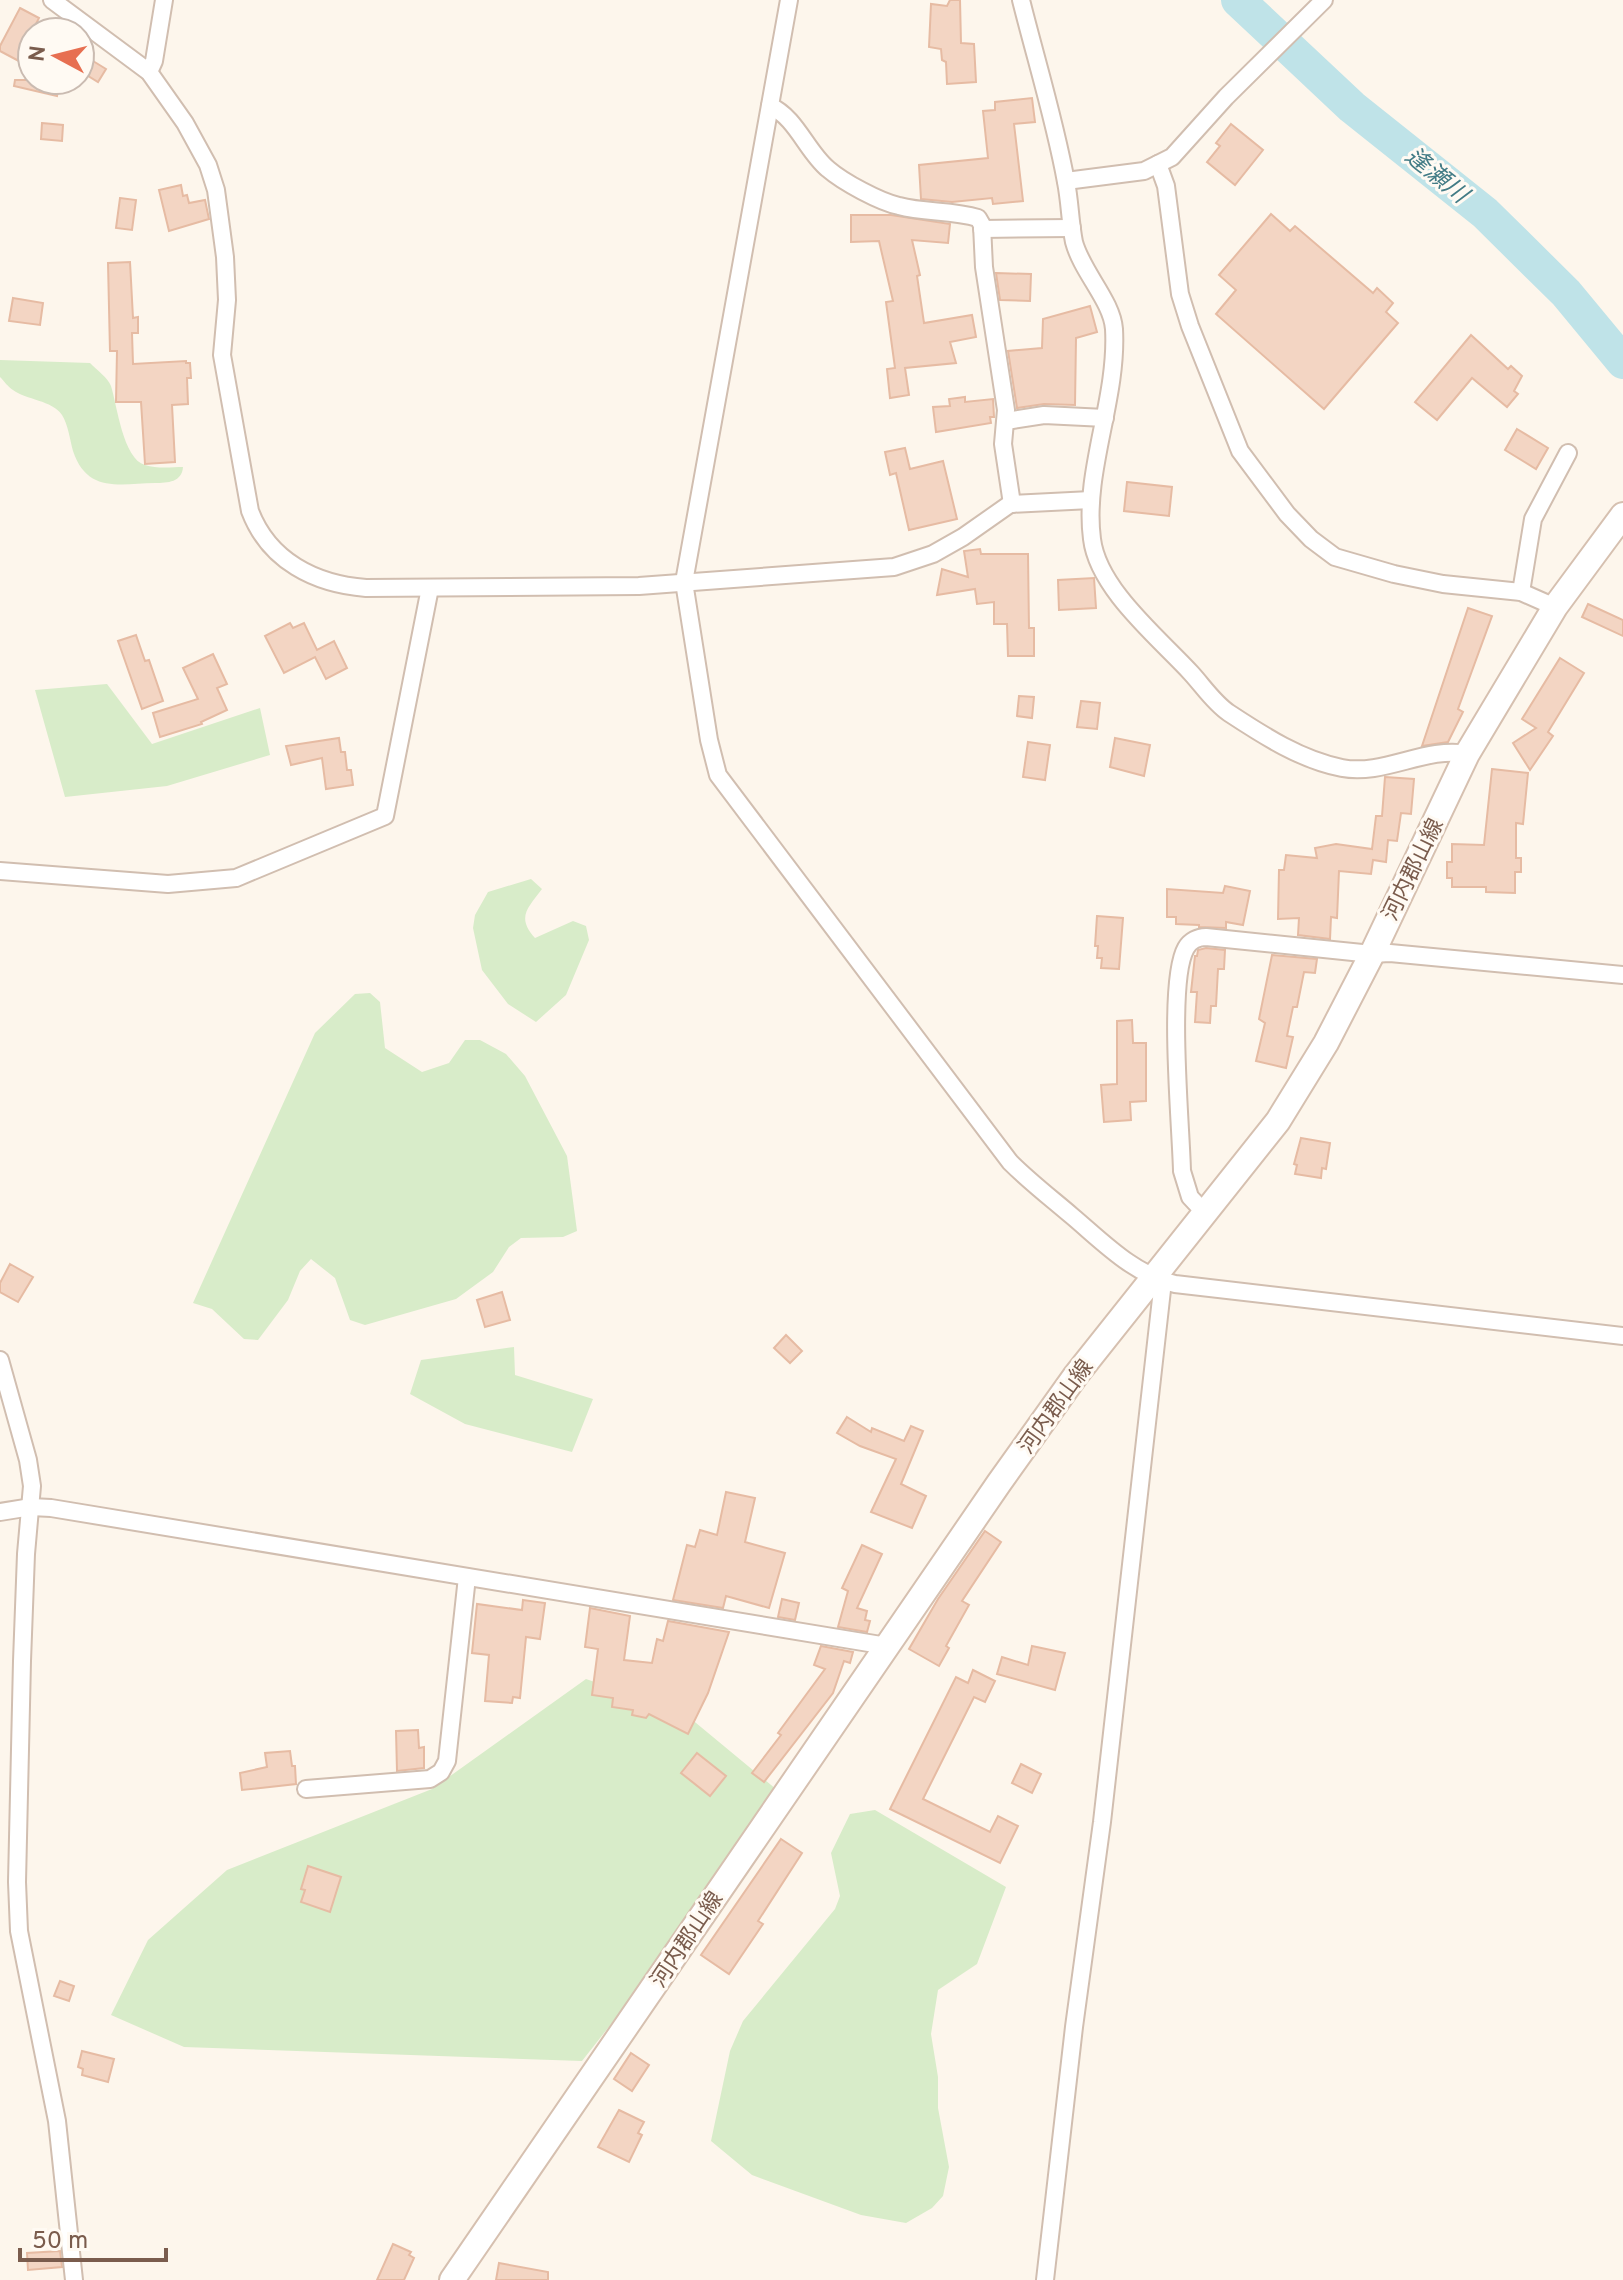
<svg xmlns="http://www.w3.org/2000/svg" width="1623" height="2280" font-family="Overpass,'Noto Sans JP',sans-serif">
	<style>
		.green { fill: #d8ecc9 }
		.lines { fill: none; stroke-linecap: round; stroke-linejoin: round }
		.river { stroke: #bfe3e8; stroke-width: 34 }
		.building { fill: #f3d5c3; stroke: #e6bba3; stroke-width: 2 }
		.minor-casing { stroke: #d1beb0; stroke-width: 20 }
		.secondary-casing { stroke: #d6c0b0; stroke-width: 28 }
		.minor { stroke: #fff; stroke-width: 16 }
		.secondary { stroke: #fff; stroke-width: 24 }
		.labels { text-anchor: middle; stroke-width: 6; stroke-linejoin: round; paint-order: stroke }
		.street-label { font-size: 22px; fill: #7a5c4d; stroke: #fffaf3 }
		.water-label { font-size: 24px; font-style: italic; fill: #437c86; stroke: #fffaf3 }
	</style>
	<rect width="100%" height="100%" fill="#fdf6ec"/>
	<!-- green -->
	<g class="green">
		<path d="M0,360L90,363C97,370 108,378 111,386C117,405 123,459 145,465C157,469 172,467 183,467C182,482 168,483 155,483C119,484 87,493 73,451C70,440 68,424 62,415C52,400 26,400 13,390C8,387 4,381 0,377Z"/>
		<polygon points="107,684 152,744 260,708 270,755 167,786 65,797 35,690"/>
		<path d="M531,879L542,889C528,908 516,917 535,938L573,921L586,926L589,940L566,995L536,1022L508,1004L482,970L473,928L475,915L488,892Z"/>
		<polygon points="370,993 380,1002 385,1048 422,1072 449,1063 465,1040 480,1040 506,1054 525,1076 567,1156 577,1231 563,1237 521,1238 509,1247 493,1272 456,1299 365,1325 350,1320 335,1278 311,1259 300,1271 288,1300 258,1340 244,1339 212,1309 193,1303 315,1033 355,994"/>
		<polygon points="514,1347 515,1375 593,1399 572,1452 465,1424 410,1394 421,1360"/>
		<polygon points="586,1679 684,1713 788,1799 582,2061 184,2047 111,2015 148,1940 227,1870 432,1789"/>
		<polygon points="875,1810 1006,1887 977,1964 938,1990 931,2034 938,2077 938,2108 949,2167 943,2196 932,2208 906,2223 861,2215 752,2175 711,2141 730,2051 743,2021 835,1909 840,1896 831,1853 850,1814"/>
	</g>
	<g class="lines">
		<!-- river -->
		<polyline class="river" points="1238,0 1352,107 1485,213 1566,293 1623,362"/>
	</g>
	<!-- building -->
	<g class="building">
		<polygon points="950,0 960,0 961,43 974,44 976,82 947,84 946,62 942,60 941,49 929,47 931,4 947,6"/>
		<polygon points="20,8 39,18 32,32 32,68 0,51 0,46"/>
		<polygon points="93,61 106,69 98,82 85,74"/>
		<polygon points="15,80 60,80 57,96 14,86"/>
		<polygon points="1032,98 1035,122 1014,124 1023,201 993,204 992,198 952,202 921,199 919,165 988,158 983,111 995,110 995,102"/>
		<polygon points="42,123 63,125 62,141 41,139"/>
		<polygon points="1231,124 1263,150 1235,185 1207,162 1220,146 1216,143"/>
		<polygon points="181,185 183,196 187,195 189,203 205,200 209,219 169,231 159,190"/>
		<polygon points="120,198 136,200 132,230 116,228"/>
		<polygon points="1271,214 1290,231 1295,226 1373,293 1377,288 1393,303 1386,312 1398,323 1324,409 1216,314 1236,290 1219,275"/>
		<polygon points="851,215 891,215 950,224 948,243 912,240 920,275 917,276 924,323 972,315 976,337 950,342 956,363 905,368 909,395 890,398 887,369 895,368 886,302 893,301 879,241 851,242"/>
		<polygon points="130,262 133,318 138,317 138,333 132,333 133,364 186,361 186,363 190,363 191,378 187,378 188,404 172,405 175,462 145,464 141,402 116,402 117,351 110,351 108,263"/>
		<polygon points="996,273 1031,274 1030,301 1000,300"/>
		<polygon points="13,298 43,303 40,325 9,321"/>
		<polygon points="1090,306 1097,332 1076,338 1075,405 1044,404 1017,408 1008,351 1042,348 1043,319"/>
		<polygon points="1471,335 1508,369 1511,366 1522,376 1514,391 1518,394 1507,407 1472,378 1437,420 1415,402"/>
		<polygon points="965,397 965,402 993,399 994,417 990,417 991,423 936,432 933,407 950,406 949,399"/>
		<polygon points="1517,429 1548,448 1536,469 1505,450"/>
		<polygon points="905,448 910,469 943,461 957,519 909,530 896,473 890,475 885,452"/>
		<polygon points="1127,482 1172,487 1169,516 1124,511"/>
		<polygon points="980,549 981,554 1028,554 1029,628 1034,628 1034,656 1008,656 1007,624 994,624 994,602 977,604 975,589 937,595 942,569 968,577 964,551"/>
		<polygon points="1094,578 1096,608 1059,610 1058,580"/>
		<polygon points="1588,604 1623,620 1623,636 1582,617"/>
		<polygon points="1468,608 1492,616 1458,709 1463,712 1448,742 1422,746"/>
		<polygon points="290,623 293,628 304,623 317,650 334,641 347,668 326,679 315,657 284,673 265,636"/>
		<polygon points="136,635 145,661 149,660 163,701 142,709 118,641"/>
		<polygon points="213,654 227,684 217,688 227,710 201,722 202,724 160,737 153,713 198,699 183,668"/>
		<polygon points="1560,658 1584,673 1548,732 1553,736 1530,770 1513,743 1536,728 1522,719"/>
		<polygon points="1019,696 1034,697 1032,718 1017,716"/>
		<polygon points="1081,701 1100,703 1097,729 1077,727"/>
		<polygon points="339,738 341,752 345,752 347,770 351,770 353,785 326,789 322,758 291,765 286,746"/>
		<polygon points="1115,738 1150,745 1144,776 1110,767"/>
		<polygon points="1028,742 1050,745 1045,780 1023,777"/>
		<polygon points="1492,769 1528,773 1523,824 1516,823 1516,858 1521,858 1521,872 1515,872 1515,893 1486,892 1486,887 1452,887 1452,878 1447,878 1447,862 1452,862 1452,844 1484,845"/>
		<polygon points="1385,777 1414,779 1411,814 1401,813 1397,841 1388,840 1386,862 1373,860 1371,874 1339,871 1337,918 1331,917 1330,939 1298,935 1299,918 1278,919 1279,870 1284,870 1286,855 1317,858 1315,848 1336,844 1372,849 1376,816 1382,816"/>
		<polygon points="1225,886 1250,891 1243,925 1226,922 1226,928 1199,927 1199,925 1176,924 1176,917 1167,917 1167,889 1223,893"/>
		<polygon points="1097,916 1123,918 1119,969 1101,968 1102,958 1097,958 1098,946 1095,946"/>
		<polygon points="1206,948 1225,950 1224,969 1218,969 1216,1006 1211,1006 1210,1023 1195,1022 1197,992 1191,992 1195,956 1197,956 1198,950"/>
		<polygon points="1272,955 1317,959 1315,973 1304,972 1297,1007 1293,1007 1287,1036 1293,1037 1286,1068 1256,1061 1265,1023 1259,1019"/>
		<polygon points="1132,1020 1133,1043 1146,1043 1146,1101 1130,1102 1131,1120 1104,1122 1101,1085 1117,1084 1117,1021"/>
		<polygon points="1301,1138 1330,1143 1326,1169 1322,1168 1321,1178 1295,1174 1297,1165 1294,1164"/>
		<polygon points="10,1264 33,1277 18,1302 0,1292 0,1283"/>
		<polygon points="502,1292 510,1320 485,1327 477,1300"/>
		<polygon points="786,1335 802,1351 790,1363 774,1348"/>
		<polygon points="847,1417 871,1432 872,1428 904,1441 911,1426 923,1431 901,1484 926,1496 912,1528 871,1512 896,1459 860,1446 837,1433"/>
		<polygon points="726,1492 755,1498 745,1542 785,1553 769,1608 726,1596 723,1608 673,1600 687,1545 695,1547 700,1530 717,1535"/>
		<polygon points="985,1531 1001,1542 962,1601 969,1605 946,1646 949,1648 939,1666 909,1649 938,1599"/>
		<polygon points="862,1545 882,1554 857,1608 867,1611 865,1620 870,1621 867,1632 838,1627 848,1591 842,1588"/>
		<polygon points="782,1599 799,1603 795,1620 778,1617"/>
		<polygon points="523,1600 545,1603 540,1639 526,1637 520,1698 513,1697 512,1703 485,1701 489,1655 472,1653 477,1604 522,1610"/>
		<polygon points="590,1608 630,1616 624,1660 652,1663 657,1639 663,1641 668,1621 729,1632 708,1693 688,1734 649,1714 646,1718 632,1715 633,1710 612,1707 613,1698 592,1695 598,1649 585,1647"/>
		<polygon points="821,1646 853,1652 850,1663 844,1661 833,1693 764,1782 752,1773 781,1735 778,1733 825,1669 814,1665"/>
		<polygon points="1032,1646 1065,1653 1055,1690 997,1674 1002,1657 1028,1665"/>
		<polygon points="973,1670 995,1681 985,1702 974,1697 923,1799 990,1832 998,1816 1018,1826 1000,1863 890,1809 956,1677 968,1683"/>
		<polygon points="418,1730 419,1748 424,1747 424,1768 397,1771 396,1731"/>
		<polygon points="290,1751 292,1766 295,1766 296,1784 242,1790 240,1773 267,1767 265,1753"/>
		<polygon points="697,1753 726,1776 710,1796 681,1773"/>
		<polygon points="1021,1764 1041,1774 1032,1793 1012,1783"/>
		<polygon points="781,1839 802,1853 758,1921 763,1924 729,1974 701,1955"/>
		<polygon points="308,1866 341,1877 330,1912 301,1902 305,1890 301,1889"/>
		<polygon points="60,1981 74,1986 69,2001 54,1996"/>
		<polygon points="82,2051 114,2059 108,2082 82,2075 83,2069 78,2067"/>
		<polygon points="631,2053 649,2065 632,2091 614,2079"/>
		<polygon points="619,2110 644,2122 638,2133 642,2135 629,2162 598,2147"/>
		<polygon points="393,2244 411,2252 409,2255 414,2258 404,2280 377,2280"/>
		<polygon points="60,2251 62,2267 28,2270 27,2253"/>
		<polygon points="499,2263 548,2272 548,2280 496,2280"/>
	</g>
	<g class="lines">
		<defs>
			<g id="minor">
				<path d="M52,0L149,72L185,123L208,165L216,190L225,257L227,300L222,355L250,511C269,561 315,584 366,588L639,586L894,567L933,554L963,537L1010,504L1091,500"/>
				<path d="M789,0L684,582L709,740L718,775L1010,1162C1030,1182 1051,1198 1072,1216C1104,1243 1133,1274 1175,1284L1623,1336"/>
				<path d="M1021,0C1036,60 1055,121 1066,182C1070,202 1070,222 1074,242C1082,272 1112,301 1114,329C1118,399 1083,472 1092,539C1098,589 1159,638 1191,673C1203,686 1214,703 1229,713C1264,736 1301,760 1342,768C1384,776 1426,746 1467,754"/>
				<polyline points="149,72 154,61 164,0"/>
				<path d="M770,106C796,117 807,152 828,169C843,182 880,202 899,206C925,213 952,210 978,218L982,225L984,267L1006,410L1003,444L1012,504"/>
				<polyline points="1158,164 1166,186 1180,294 1190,326 1240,451 1287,514 1311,539 1335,557 1394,574 1443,584 1521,592 1555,607"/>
				<polyline points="1066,181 1144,171 1172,157 1226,97 1324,0"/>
				<polyline points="982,229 1072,228"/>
				<polyline points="1006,421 1044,415 1105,418"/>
				<polyline points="1521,592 1533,519 1568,453"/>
				<polyline points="0,871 168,884 236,878 385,816 430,588"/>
				<path d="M1205,1213L1190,1197L1182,1171C1181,1126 1167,981 1186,948C1190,941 1198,937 1206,937L1372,954L1390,953L1623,975"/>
				<polyline points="0,1360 28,1460 32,1486 26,1554 22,1661 17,1882 19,1931 57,2121 74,2280"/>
				<polyline points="0,1512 31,1507 51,1508 887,1646"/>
				<polyline points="306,1789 430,1779 441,1772 447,1761 467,1577"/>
				<polyline points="1045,2280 1074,2027 1102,1822 1163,1281"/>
			</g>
			<polyline id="secondary" points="452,2280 999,1483 1076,1375 1278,1121 1326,1043 1372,954 1467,754 1555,607 1623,515"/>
		</defs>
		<!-- minor casing -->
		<use href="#minor" class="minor-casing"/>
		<!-- secondary casing -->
		<use href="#secondary" class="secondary-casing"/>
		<!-- minor -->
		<use href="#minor" class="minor"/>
		<!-- secondary -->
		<use href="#secondary" class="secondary"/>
	</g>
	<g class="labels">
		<!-- street labels -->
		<g class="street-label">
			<text transform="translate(1412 869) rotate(-64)" y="8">河内郡山線</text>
			<text transform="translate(1055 1406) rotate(-54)" y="8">河内郡山線</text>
			<text transform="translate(686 1939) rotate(-56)" y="8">河内郡山線</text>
		</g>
		<!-- water labels -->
		<g class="water-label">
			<text transform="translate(1437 175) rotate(39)" y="8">逢瀬川</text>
		</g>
	</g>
	<!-- north arrow -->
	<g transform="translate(56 56) rotate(277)"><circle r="38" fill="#fffaf3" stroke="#cabbb1" stroke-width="2"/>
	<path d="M0-6L14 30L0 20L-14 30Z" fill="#e76f51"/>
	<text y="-12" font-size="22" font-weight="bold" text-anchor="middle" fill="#7a5c4d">N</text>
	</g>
	<!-- scale -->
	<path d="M20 2248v12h146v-12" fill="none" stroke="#7a5c4d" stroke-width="4"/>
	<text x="32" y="2248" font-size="24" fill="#7a5c4d" stroke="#fffaf3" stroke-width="6" paint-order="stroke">50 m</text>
</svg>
